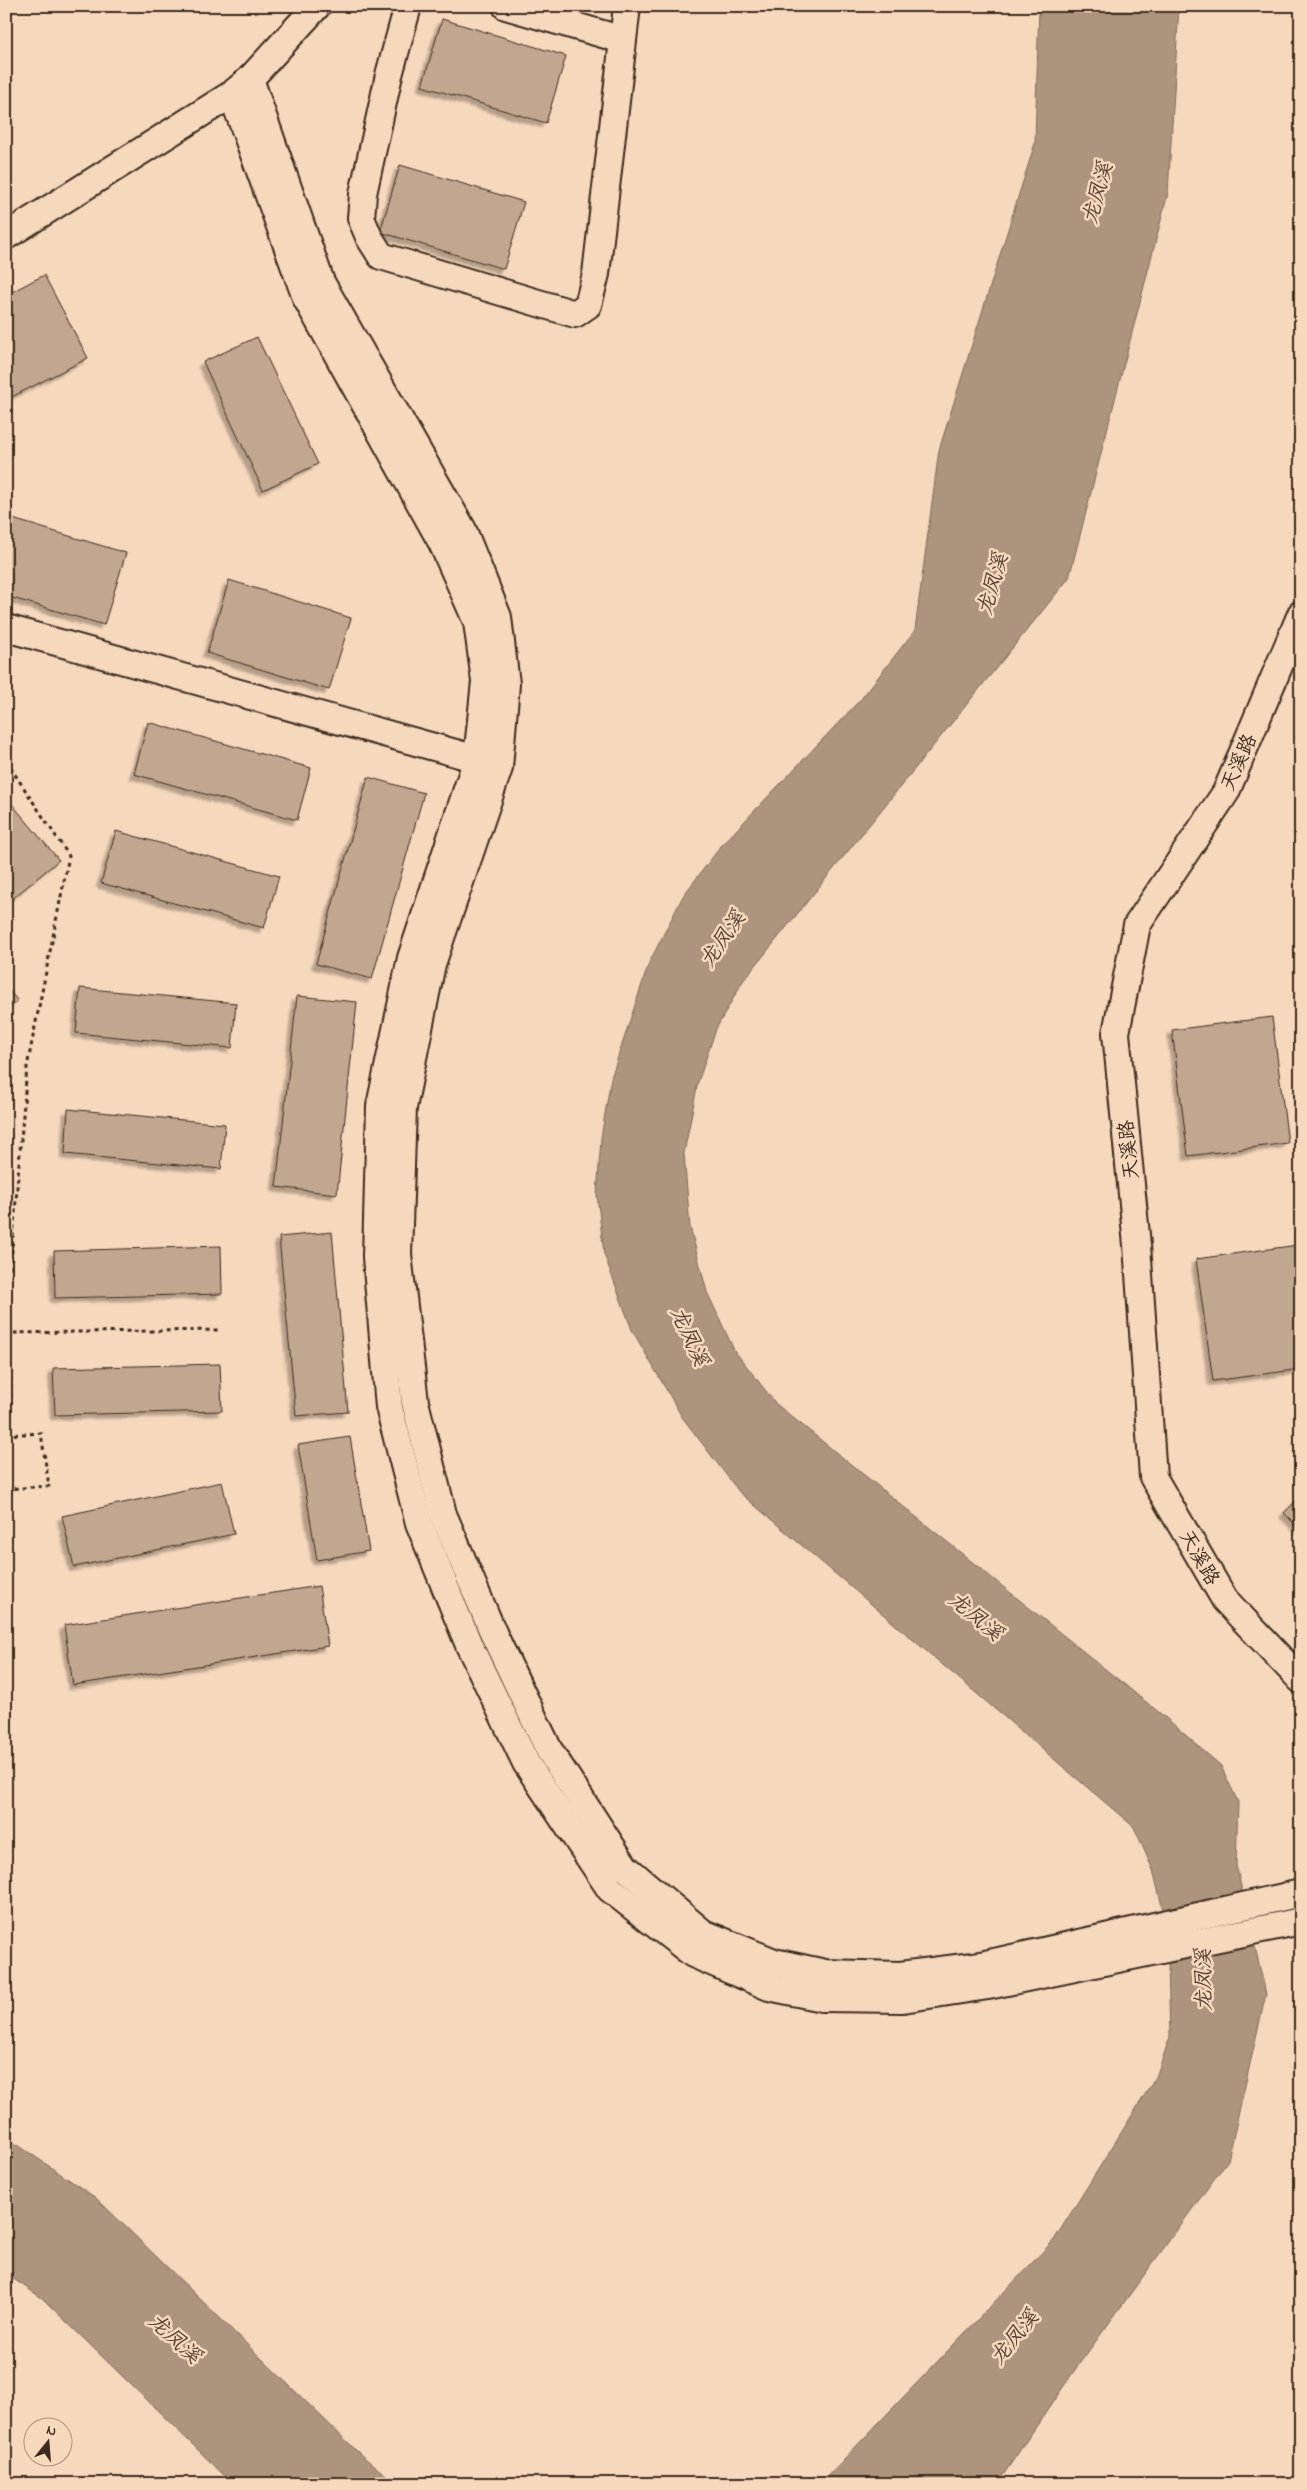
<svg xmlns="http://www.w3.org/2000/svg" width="1307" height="2490" font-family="'Indie Flower','LXGW WenKai TC',sans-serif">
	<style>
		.water { fill: #ac947e; stroke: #7f6a58 }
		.building { fill: #c2a790; stroke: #3b2a1e; filter: url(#shadow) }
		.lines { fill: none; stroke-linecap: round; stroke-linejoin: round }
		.minor-casing { stroke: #3b2a1e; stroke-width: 30 }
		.path { stroke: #3b2a1e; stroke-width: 3; stroke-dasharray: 4 4; stroke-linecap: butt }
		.minor { stroke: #f6d8bc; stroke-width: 26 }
		.labels { text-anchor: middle; stroke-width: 5; stroke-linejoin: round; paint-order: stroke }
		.street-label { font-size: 20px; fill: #3b2a1e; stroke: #f6d8bc }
		.water-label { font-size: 21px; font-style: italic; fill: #574436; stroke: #f6d8bc }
	</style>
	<defs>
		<filter id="shadow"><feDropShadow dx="-4.5" dy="4.5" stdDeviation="1" flood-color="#0004"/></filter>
	</defs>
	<rect width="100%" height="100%" fill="#f6d8bc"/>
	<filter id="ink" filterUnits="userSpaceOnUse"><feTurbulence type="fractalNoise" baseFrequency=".02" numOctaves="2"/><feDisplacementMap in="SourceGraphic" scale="10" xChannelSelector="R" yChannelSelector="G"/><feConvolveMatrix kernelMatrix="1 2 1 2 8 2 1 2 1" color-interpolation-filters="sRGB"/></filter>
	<g filter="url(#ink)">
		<!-- water -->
		<g class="water">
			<polygon points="1039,6 1179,6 1168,193 1069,578 743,981 716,1029 698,1082 684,1153 690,1227 707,1292 734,1350 776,1404 1166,1718 1221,1766 1238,1802 1236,1865 1266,1994 1228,2160 1074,2371 997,2484 820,2484 1054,2240 1156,2077 1170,2037 1167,1926 1153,1870 1134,1827 740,1493 682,1417 632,1330 604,1254 597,1195 601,1138 611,1078 649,963 683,896 721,846 861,699 915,630 939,450 1035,143"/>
			<polygon points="6,2137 96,2198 361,2455 397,2484 233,2484 42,2298 6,2274"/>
		</g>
		<!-- building -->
		<g class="building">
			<polygon points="442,19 566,56 546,123 422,86"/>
			<polygon points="400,165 524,202 504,269 380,232"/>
			<polygon points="44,275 88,358 6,400 6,295"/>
			<polygon points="257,337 318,464 263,490 203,362"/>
			<polygon points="6,517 126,553 104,625 6,596"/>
			<polygon points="229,580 351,618 329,690 207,653"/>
			<polygon points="148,722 311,768 297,820 134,774"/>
			<polygon points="368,777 424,793 372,979 316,964"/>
			<polygon points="6,797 59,860 11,900 6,894"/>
			<polygon points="116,831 279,876 264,928 101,883"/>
			<polygon points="6,987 18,1001 6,1010"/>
			<polygon points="80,988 236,1003 232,1048 76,1033"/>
			<polygon points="297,996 357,1002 337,1194 276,1187"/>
			<polygon points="1272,1017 1288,1143 1188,1156 1172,1030"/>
			<polygon points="68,1109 225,1124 221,1169 65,1154"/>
			<polygon points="6,1229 11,1232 6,1241"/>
			<polygon points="332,1232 348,1412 296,1416 279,1237"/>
			<polygon points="1298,1245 1301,1265 1301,1369 1213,1381 1196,1259"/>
			<polygon points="221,1246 222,1294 55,1298 54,1251"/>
			<polygon points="220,1364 222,1411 55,1415 53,1368"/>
			<polygon points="350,1437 369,1551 317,1560 298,1445"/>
			<polygon points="222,1482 234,1534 74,1567 62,1516"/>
			<polygon points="1301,1496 1301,1530 1284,1513"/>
			<polygon points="319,1586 328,1646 73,1685 64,1625"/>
		</g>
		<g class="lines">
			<defs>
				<g id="minor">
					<polyline points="408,6 389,75 363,194 361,218 369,237 381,256 575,314 588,305 596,274 627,6"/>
					<polyline points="506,6 623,40"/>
					<polyline points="250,79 321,282 463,530 498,617 506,684 499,768 432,964 403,1108 398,1254 415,1402 443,1514 495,1637 549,1750 625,1867 703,1933 774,1962 825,1973 900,1975 981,1965 1301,1893"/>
					<polyline points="232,94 306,298 442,543 477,622 485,681 477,759 411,958 380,1106 376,1257 389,1407 419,1523 469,1645 526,1763 610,1889 693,1954 769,1987 822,1998 903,1999 988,1986 1301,1921"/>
					<polyline points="6,236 232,94 250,79 317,6"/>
					<polyline points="1301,614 1226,792 1137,925 1116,1033 1137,1245 1153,1477 1225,1600 1301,1680"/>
					<polyline points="6,628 477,759 486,772"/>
				</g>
			</defs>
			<!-- minor casing -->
			<use href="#minor" class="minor-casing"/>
			<!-- path -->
			<g class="path">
				<polyline points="6,761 69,856 27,1067 10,1273 11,1434"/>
				<polyline points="6,1331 11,1333 221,1330"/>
				<polyline points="6,1435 41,1433 49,1486 6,1489"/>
			</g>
			<!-- minor -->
			<use href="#minor" class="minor"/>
		</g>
	</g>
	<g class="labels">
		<!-- street labels -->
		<g class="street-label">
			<text transform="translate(1238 762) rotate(-66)" y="7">天溪路</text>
			<text transform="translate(1128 1150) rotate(-96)" y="7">天溪路</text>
			<text transform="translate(1200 1557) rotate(60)" y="7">天溪路</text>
		</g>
		<!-- water labels -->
		<g class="water-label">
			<text transform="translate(1097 193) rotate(-75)" y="7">龙凤溪</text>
			<text transform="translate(992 584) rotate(-74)" y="7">龙凤溪</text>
			<text transform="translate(722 939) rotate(-56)" y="7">龙凤溪</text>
			<text transform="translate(690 1336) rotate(65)" y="7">龙凤溪</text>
			<text transform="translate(976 1616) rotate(40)" y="7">龙凤溪</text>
			<text transform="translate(1203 1980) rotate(-91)" y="7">龙凤溪</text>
			<text transform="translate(1014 2337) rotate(-51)" y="7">龙凤溪</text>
			<text transform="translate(175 2338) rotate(42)" y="7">龙凤溪</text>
		</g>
	</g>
	<!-- margin -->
	<rect width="1307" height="2490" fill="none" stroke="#f6d8bc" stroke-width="25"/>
	<rect x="12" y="12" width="1282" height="2465" fill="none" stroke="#3b2a1e" stroke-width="2" filter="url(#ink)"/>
	<!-- north arrow -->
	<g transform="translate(48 2442) rotate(17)"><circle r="24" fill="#f6d8bc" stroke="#ab927d"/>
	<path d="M0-4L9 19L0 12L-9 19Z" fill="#3b2a1e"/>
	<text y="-8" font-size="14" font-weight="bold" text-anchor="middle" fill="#3b2a1e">N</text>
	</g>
</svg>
